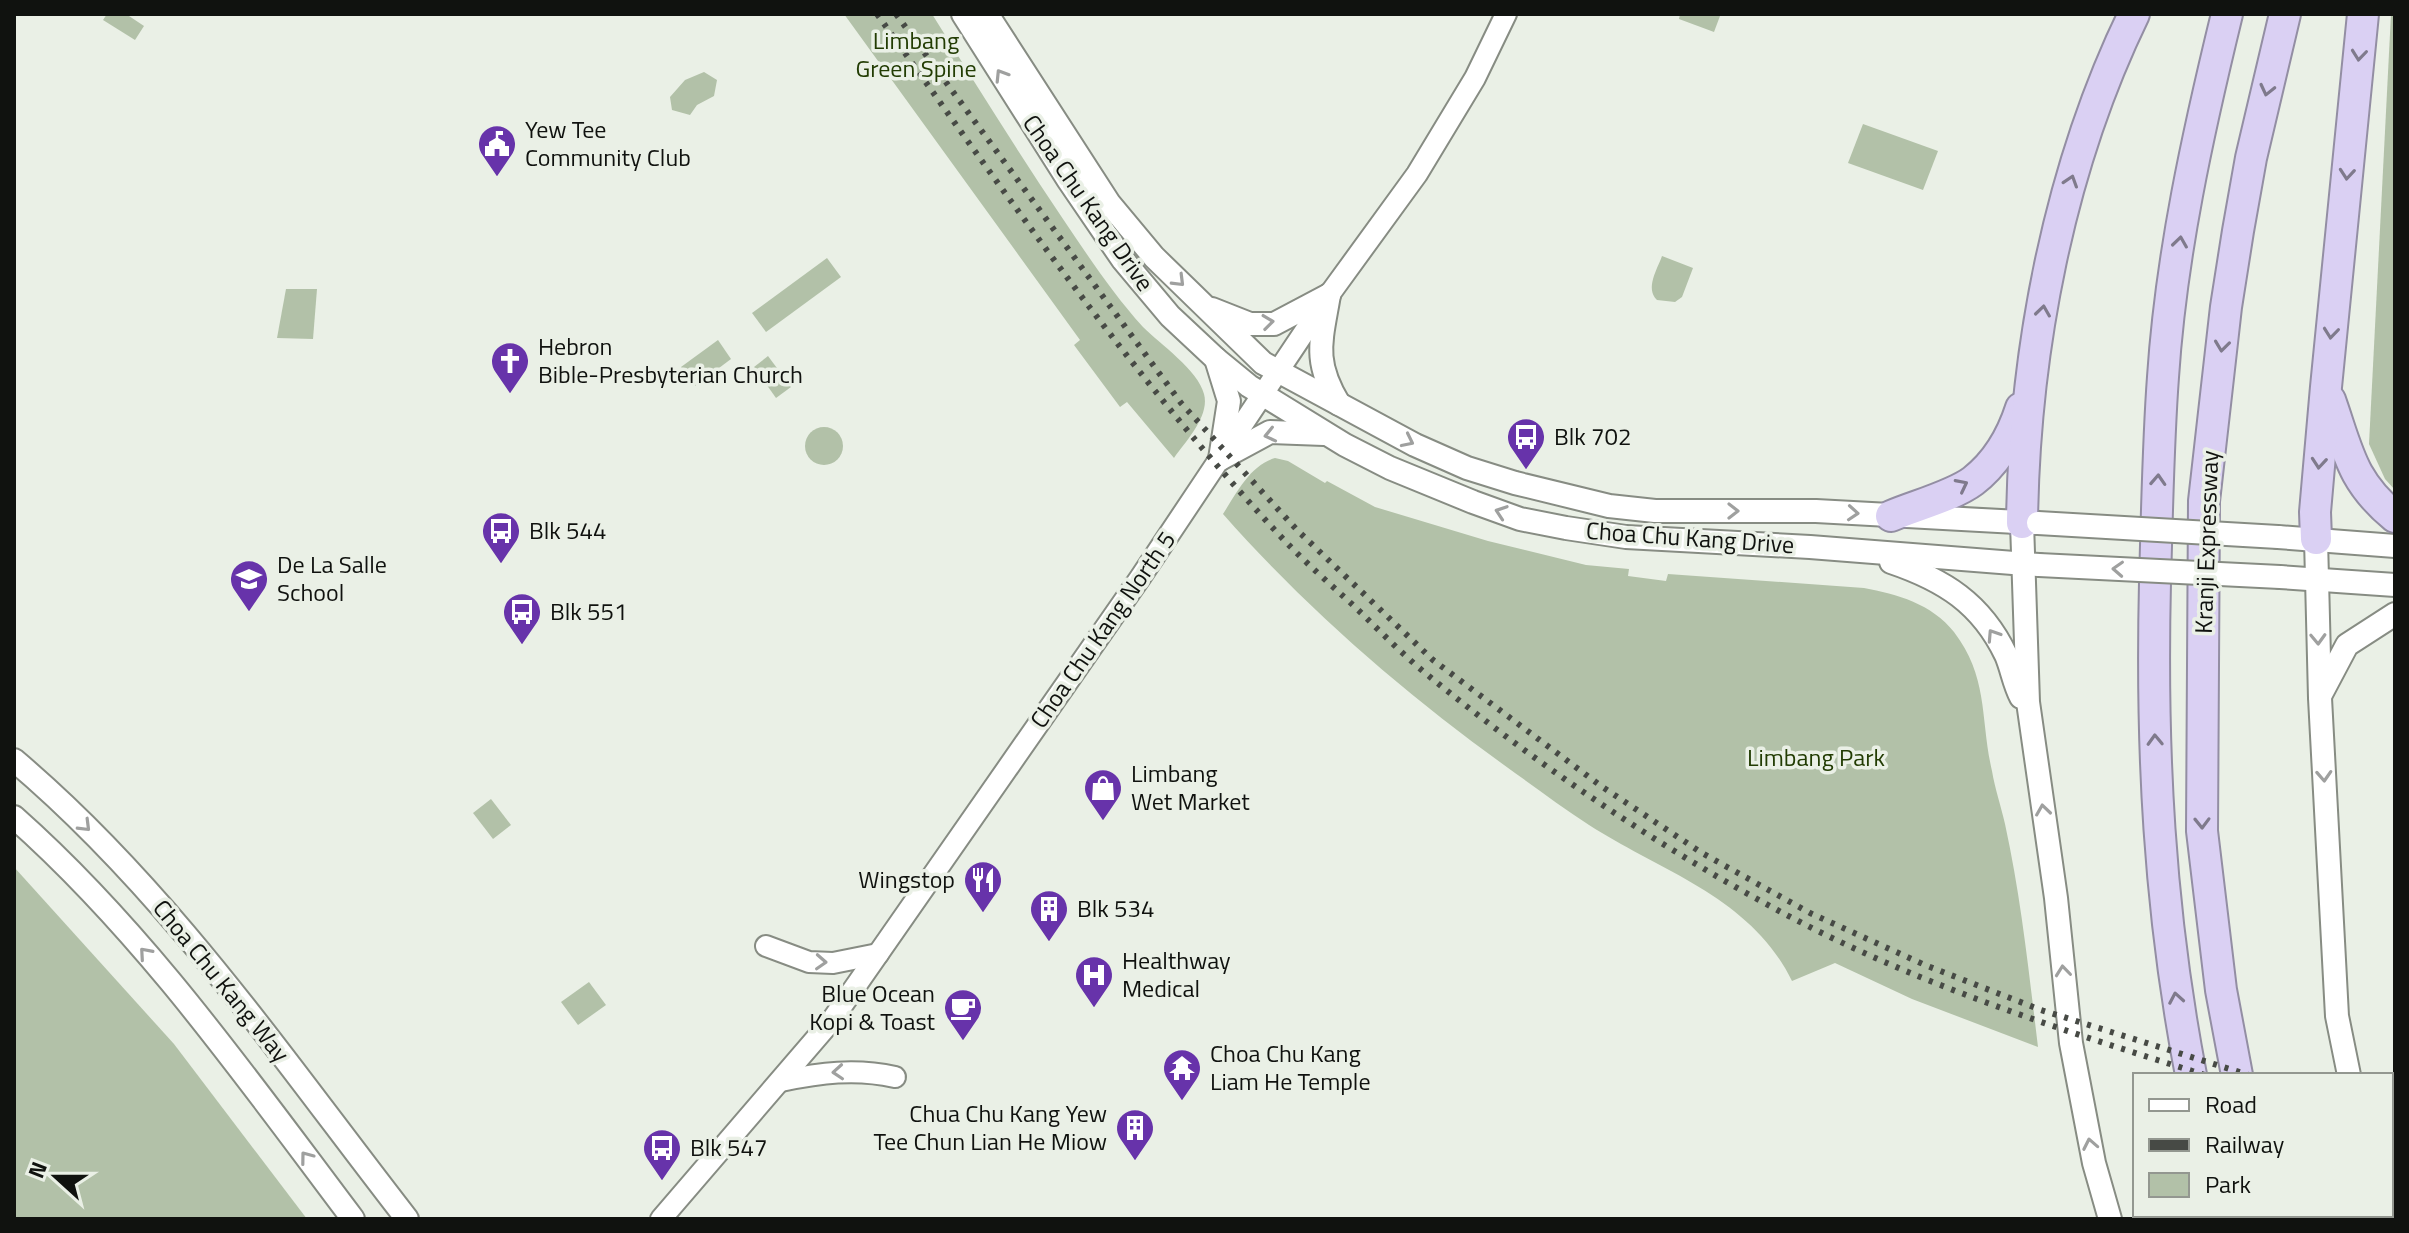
<svg xmlns="http://www.w3.org/2000/svg" width="2409" height="1233" font-family="'Titillium Web',sans-serif">
	<style>
		.green { fill: #b2c1a8 }
		.lines { fill: none; stroke-linecap: round; stroke-linejoin: round }
		.tertiary-casing { stroke: #878c83; stroke-width: 24 }
		.secondary-casing { stroke: #878c83; stroke-width: 26 }
		.motorway-casing { stroke: #938ea3; stroke-width: 34 }
		.tertiary { stroke: #fff; stroke-width: 20 }
		.secondary { stroke: #fff; stroke-width: 22 }
		.motorway { stroke: #dad0f3; stroke-width: 30 }
		.rail { stroke: #474a45; stroke-width: 6; stroke-dasharray: 4 8; stroke-linecap: butt }
		.secondary-bridge-casing { stroke: #878c83; stroke-width: 26; stroke-linecap: butt }
		.secondary-bridge { stroke: #fff; stroke-width: 22 }
		.oneway { stroke: #7f7a8c }
		.oneway2 { stroke: #9fa09f }
		.labels { text-anchor: middle; stroke-width: 7; stroke-linejoin: round; paint-order: stroke }
		.park-label { font-size: 24px; fill: #223c03; stroke: #eaf0e6 }
		.poi-label { font-size: 24px; fill: #10120f; stroke: #eaf0e6; text-anchor: start }
		.street-label { font-size: 24px; fill: #10120f; stroke: #eaf0e6 }
	</style>
	<rect width="100%" height="100%" fill="#eaf0e6"/>
	<!-- green -->
	<g class="green">
		<polygon points="107,14 126,14 144,26 135,40 103,20"/>
		<path d="M844,14H932C975,83 1018,152 1063,219C1088,256 1113,294 1143,327C1160,344 1198,370 1204,394C1210,416 1186,441 1174,458L1127,402L1120,407L1074,345L1080,340Z"/>
		<polygon points="1680,14 1716,14 1720,16 1714,32 1679,19"/>
		<polygon points="2391,14 2395,14 2395,490 2385,479 2369,444"/>
		<polygon points="704,72 717,80 714,96 697,105 690,115 672,110 670,97 685,80"/>
		<polygon points="1863,124 1938,151 1923,190 1848,163"/>
		<path d="M1662,256L1693,268L1682,297L1675,302L1657,300C1645,288 1657,270 1662,256Z"/>
		<polygon points="827,258 841,277 766,332 752,313"/>
		<polygon points="286,289 317,289 313,339 277,338"/>
		<polygon points="718,340 731,359 695,386 681,367"/>
		<polygon points="768,356 791,387 776,398 754,367"/>
		<circle cx="824" cy="446" r="19"/>
		<path d="M1275,458L1288,461L1325,483L1327,481L1375,507L1488,541L1586,565L1629,569L1628,576L1666,581L1668,574L1864,588C1897,594 1932,604 1954,632C1989,678 1980,719 1992,771C1995,789 2001,806 2005,824C2021,897 2029,973 2038,1047L1912,999L1835,963L1792,981C1751,897 1662,872 1589,825C1560,806 1532,785 1504,765C1403,692 1306,608 1223,514C1236,494 1250,465 1275,458Z"/>
		<polygon points="491,799 511,825 493,839 473,813"/>
		<polygon points="14,867 174,1044 307,1219 14,1219"/>
		<polygon points="589,982 606,1005 578,1025 561,1002"/>
	</g>
	<g class="lines">
		<defs>
			<g id="tertiary">
				<polyline points="766,946 809,962 833,963 878,954"/>
				<path d="M781,1081C820,1073 855,1068 895,1077"/>
				<polyline points="661,1219 832,1020 1140,578 1329,295 1417,174 1475,78 1506,14"/>
			</g>
			<g id="secondary">
				<polyline points="963,14 1069,181 1123,260 1170,316 1216,359 1249,386 1345,445 1390,468 1473,502 1520,519 1566,528 1626,537 1810,547 2039,565"/>
				<polyline points="987,14 1109,203 1154,257 1263,363 1415,445 1467,468 1515,483 1609,506 1655,511 1816,511 2036,523"/>
				<path d="M1329,295C1321,342 1313,361 1339,404"/>
				<polyline points="1212,309 1250,324 1274,324 1329,295"/>
				<polyline points="1216,359 1229,401 1220,459"/>
				<polyline points="1220,459 1270,432 1324,434"/>
				<polyline points="2022,523 2028,702 2056,898 2071,1043 2094,1163 2110,1219"/>
				<polyline points="2278,537 2395,546"/>
				<polyline points="2316,539 2320,698 2337,1016 2349,1075"/>
				<path d="M1891,562C1944,580 1981,603 2006,655C2012,669 2014,684 2021,697"/>
				<polyline points="2280,577 2395,585"/>
				<polyline points="2320,696 2347,645 2395,614"/>
				<path d="M14,760C168,890 284,1061 407,1219"/>
				<path d="M14,817C145,933 248,1080 353,1219"/>
				<polyline points="2378,1215 2379,1219"/>
			</g>
			<g id="motorway">
				<path d="M2330,400C2348,451 2351,481 2395,517"/>
				<path d="M1891,516C1914,506 1953,496 1973,481C1996,463 2012,436 2021,408"/>
				<path d="M2022,523C2024,352 2059,168 2134,14"/>
				<polyline points="2316,539 2315,512 2326,387 2363,14"/>
				<path d="M2191,1075C2159,909 2151,750 2155,582C2157,514 2158,445 2163,377C2171,255 2198,133 2227,14"/>
				<polyline points="2237,1075 2221,990 2202,831 2204,501 2226,307 2238,231 2251,158 2285,14"/>
				<polyline points="2218,1215 2219,1219"/>
				<polyline points="2262,1215 2263,1219"/>
			</g>
		</defs>
		<!-- tertiary casing -->
		<use href="#tertiary" class="tertiary-casing"/>
		<!-- secondary casing -->
		<use href="#secondary" class="secondary-casing"/>
		<!-- motorway casing -->
		<use href="#motorway" class="motorway-casing"/>
		<!-- tertiary -->
		<use href="#tertiary" class="tertiary"/>
		<!-- secondary -->
		<use href="#secondary" class="secondary"/>
		<!-- motorway -->
		<use href="#motorway" class="motorway"/>
		<!-- rail -->
		<g class="rail">
			<path d="M877,14C1006,194 1132,378 1284,540C1306,563 1331,585 1354,606C1377,628 1400,652 1424,672C1542,769 1668,854 1804,924C1931,989 2068,1032 2205,1075"/>
			<polyline points="896,14 1181,403 1297,530 1433,660 1601,786 1702,853 1810,913 1925,965 2041,1010 2249,1075"/>
			<polyline points="2391,1120 2395,1121"/>
			<polyline points="2391,1133 2395,1135"/>
		</g>
		<defs>
			<g id="secondary-bridge">
				<polyline points="2038,523 2278,537"/>
				<polyline points="2039,565 2280,577"/>
			</g>
		</defs>
		<!-- secondary-bridge casing -->
		<use href="#secondary-bridge" class="secondary-bridge-casing"/>
		<!-- secondary-bridge -->
		<use href="#secondary-bridge" class="secondary-bridge"/>
	</g>
	<!-- one-way arrows -->
	<defs><path id="oneway-chevron" d="M-2-3.5L2.5 0L-2 3.5" fill="none" stroke-width="1.6" stroke-linecap="round" stroke-linejoin="round" transform="scale(2)"/></defs>
	<g class="oneway">
		<use href="#oneway-chevron" transform="translate(2359 55) rotate(96)"/>
		<use href="#oneway-chevron" transform="translate(2267 90) rotate(103)"/>
		<use href="#oneway-chevron" transform="translate(2347 174) rotate(95)"/>
		<use href="#oneway-chevron" transform="translate(2071 181) rotate(-72)"/>
		<use href="#oneway-chevron" transform="translate(2180 242) rotate(-82)"/>
		<use href="#oneway-chevron" transform="translate(2043 311) rotate(-82)"/>
		<use href="#oneway-chevron" transform="translate(2331 333) rotate(96)"/>
		<use href="#oneway-chevron" transform="translate(2222 346) rotate(97)"/>
		<use href="#oneway-chevron" transform="translate(2319 463) rotate(95)"/>
		<use href="#oneway-chevron" transform="translate(2158 480) rotate(-87)"/>
		<use href="#oneway-chevron" transform="translate(1962 485) rotate(-27)"/>
		<use href="#oneway-chevron" transform="translate(2155 740) rotate(-92)"/>
		<use href="#oneway-chevron" transform="translate(2202 823) rotate(89)"/>
		<use href="#oneway-chevron" transform="translate(2176 998) rotate(-100)"/>
	</g>
	<g class="oneway2">
		<use href="#oneway-chevron" transform="translate(1001 75) rotate(-122)"/>
		<use href="#oneway-chevron" transform="translate(1179 281) rotate(45)"/>
		<use href="#oneway-chevron" transform="translate(1268 322) rotate(-7)"/>
		<use href="#oneway-chevron" transform="translate(1270 435) rotate(167)"/>
		<use href="#oneway-chevron" transform="translate(1408 441) rotate(26)"/>
		<use href="#oneway-chevron" transform="translate(1733 511)"/>
		<use href="#oneway-chevron" transform="translate(1501 512) rotate(-161)"/>
		<use href="#oneway-chevron" transform="translate(1853 513) rotate(4)"/>
		<use href="#oneway-chevron" transform="translate(2118 569) rotate(-177)"/>
		<use href="#oneway-chevron" transform="translate(1993 635) rotate(-123)"/>
		<use href="#oneway-chevron" transform="translate(2318 639) rotate(88)"/>
		<use href="#oneway-chevron" transform="translate(2324 776) rotate(87)"/>
		<use href="#oneway-chevron" transform="translate(2043 810) rotate(-98)"/>
		<use href="#oneway-chevron" transform="translate(85 826) rotate(45)"/>
		<use href="#oneway-chevron" transform="translate(145 953) rotate(-131)"/>
		<use href="#oneway-chevron" transform="translate(821 962) rotate(3)"/>
		<use href="#oneway-chevron" transform="translate(2063 971) rotate(-96)"/>
		<use href="#oneway-chevron" transform="translate(838 1072) rotate(176)"/>
		<use href="#oneway-chevron" transform="translate(2090 1144) rotate(-101)"/>
		<use href="#oneway-chevron" transform="translate(306 1157) rotate(-127)"/>
	</g>
	<!-- icons -->
	<defs>
		<symbol id="civic-pin" viewBox="-11 -11 22 30"><path d="M0 17L-7.5 6A9.5 9.5 0 1 1 7.5 6Z" fill="#6733aa" stroke="#eaf0e6"/><path d="M-.6-6.5H3V-4.5H.6V-3L4-1V1h2V6H-6V1h2V-1L-.6-3ZM-1.2 2.5V6h2.4V2.5Z" fill="#fff"/></symbol>
		<symbol id="church-pin" viewBox="-11 -11 22 30"><path d="M0 17L-7.5 6A9.5 9.5 0 1 1 7.5 6Z" fill="#6733aa" stroke="#eaf0e6"/><path d="M-1.2-6h2.4v3.5h3.3v2.4h-3.3V6h-2.4V-.1h-3.3v-2.4h3.3Z" fill="#fff"/></symbol>
		<symbol id="bus-pin" viewBox="-11 -11 22 30"><path d="M0 17L-7.5 6A9.5 9.5 0 1 1 7.5 6Z" fill="#6733aa" stroke="#eaf0e6"/><path d="M-5-6H5V4H4V6H2V4H-2V6H-4V4H-5ZM-3.5-4V0h7V-4ZM-3.5 1.2v1.5H-2V1.2ZM2 1.2v1.5H3.5V1.2Z" fill="#fff"/></symbol>
		<symbol id="school-pin" viewBox="-11 -11 22 30"><path d="M0 17L-7.5 6A9.5 9.5 0 1 1 7.5 6Z" fill="#6733aa" stroke="#eaf0e6"/><path d="M0-5L7-2L0 1L-7-2ZM-4 1L0 2.5L4 1V4Q0 6-4 4Z" fill="#fff"/></symbol>
		<symbol id="shop-pin" viewBox="-11 -11 22 30"><path d="M0 17L-7.5 6A9.5 9.5 0 1 1 7.5 6Z" fill="#6733aa" stroke="#eaf0e6"/><path d="M-5-2.5h2.3a2.7 3.5 0 0 1 5.4 0H5L5.5 6h-11ZM-1.5-2.5h3a1.5 2.3 0 0 0-3 0Z" fill="#fff"/></symbol>
		<symbol id="restaurant-pin" viewBox="-11 -11 22 30"><path d="M0 17L-7.5 6A9.5 9.5 0 1 1 7.5 6Z" fill="#6733aa" stroke="#eaf0e6"/><path d="M-5-6h1v4h1v-4h1v4h1v-4h1v5L-1.5 .5V6h-2V.5L-5-1ZM5-6V6H3V1.5H1.5Q1.5-4 5-6Z" fill="#fff"/></symbol>
		<symbol id="building-pin" viewBox="-11 -11 22 30"><path d="M0 17L-7.5 6A9.5 9.5 0 1 1 7.5 6Z" fill="#6733aa" stroke="#eaf0e6"/><path d="M-4-6H4V6H1V3H-1V6H-4ZM-2.5-4.3h1.7v1.8h-1.7ZM.8-4.3h1.7v1.8H.8ZM-2.5-1h1.7V.8h-1.7ZM.8-1h1.7V.8H.8Z" fill="#fff"/></symbol>
		<symbol id="hospital-pin" viewBox="-11 -11 22 30"><path d="M0 17L-7.5 6A9.5 9.5 0 1 1 7.5 6Z" fill="#6733aa" stroke="#eaf0e6"/><path d="M-5-5h3v3.5h4V-5h3V5h-3V1.5h-4V5h-3Z" fill="#fff"/></symbol>
		<symbol id="cafe-pin" viewBox="-11 -11 22 30"><path d="M0 17L-7.5 6A9.5 9.5 0 1 1 7.5 6Z" fill="#6733aa" stroke="#eaf0e6"/><path d="M-5.5-4.5H6V0H3Q3 3.5 0 3.5H-2.5Q-5.5 3.5-5.5 0ZM3-3.2v2h1.7v-2ZM-6 4.5H4V6H-6Z" fill="#fff"/></symbol>
		<symbol id="temple-pin" viewBox="-11 -11 22 30"><path d="M0 17L-7.5 6A9.5 9.5 0 1 1 7.5 6Z" fill="#6733aa" stroke="#eaf0e6"/><path d="M0-6L5-2H3V0L6.5 2.5H4V6H1.5V3h-3V6H-4V2.5H-6.5L-3 0V-2H-5Z" fill="#fff"/></symbol>
	</defs>
	<g fill-rule="evenodd">
		<use href="#civic-pin" x="475" y="122" width="44" height="60"/>
		<use href="#church-pin" x="488" y="339" width="44" height="60"/>
		<use href="#bus-pin" x="1504" y="415" width="44" height="60"/>
		<use href="#bus-pin" x="479" y="509" width="44" height="60"/>
		<use href="#school-pin" x="227" y="557" width="44" height="60"/>
		<use href="#bus-pin" x="500" y="590" width="44" height="60"/>
		<use href="#shop-pin" x="1081" y="766" width="44" height="60"/>
		<use href="#restaurant-pin" x="961" y="858" width="44" height="60"/>
		<use href="#building-pin" x="1027" y="887" width="44" height="60"/>
		<use href="#hospital-pin" x="1072" y="953" width="44" height="60"/>
		<use href="#cafe-pin" x="941" y="986" width="44" height="60"/>
		<use href="#temple-pin" x="1160" y="1046" width="44" height="60"/>
		<use href="#building-pin" x="1113" y="1106" width="44" height="60"/>
		<use href="#bus-pin" x="640" y="1126" width="44" height="60"/>
	</g>
	<g class="labels">
		<!-- park labels -->
		<g class="park-label">
			<text x="916" y="49">Limbang<tspan x="916" dy="28">Green Spine</tspan></text>
			<text x="1816" y="766">Limbang Park</text>
		</g>
		<!-- poi labels -->
		<g class="poi-label">
			<text x="525" y="138">Yew Tee<tspan x="525" dy="28">Community Club</tspan></text>
			<text x="538" y="355">Hebron<tspan x="538" dy="28">Bible-Presbyterian Church</tspan></text>
			<text x="1554" y="445">Blk 702</text>
			<text x="529" y="539">Blk 544</text>
			<text x="277" y="573">De La Salle<tspan x="277" dy="28">School</tspan></text>
			<text x="550" y="620">Blk 551</text>
			<text x="1131" y="782">Limbang<tspan x="1131" dy="28">Wet Market</tspan></text>
			<text x="955" y="888" text-anchor="end">Wingstop</text>
			<text x="1077" y="917">Blk 534</text>
			<text x="1122" y="969">Healthway<tspan x="1122" dy="28">Medical</tspan></text>
			<text x="935" y="1002" text-anchor="end">Blue Ocean<tspan x="935" dy="28">Kopi &amp; Toast</tspan></text>
			<text x="1210" y="1062">Choa Chu Kang<tspan x="1210" dy="28">Liam He Temple</tspan></text>
			<text x="1107" y="1122" text-anchor="end">Chua Chu Kang Yew<tspan x="1107" dy="28">Tee Chun Lian He Miow</tspan></text>
			<text x="690" y="1156">Blk 547</text>
		</g>
		<!-- street labels -->
		<g class="street-label">
			<text transform="translate(1088 203) rotate(55)" y="8">Choa Chu Kang Drive</text>
			<text transform="translate(1690 538) rotate(4)" y="8">Choa Chu Kang Drive</text>
			<text transform="translate(2207 542) rotate(-88)" y="8">Kranji Expressway</text>
			<text transform="translate(1103 630) rotate(-55)" y="8">Choa Chu Kang North 5</text>
			<text transform="translate(221 981) rotate(51)" y="8">Choa Chu Kang Way</text>
		</g>
	</g>
	<!-- border -->
	<rect width="2409" height="1233" fill="none" stroke="#10120f" stroke-width="32"/>
	<!-- legend -->
	<rect x="2133" y="1073" width="260" height="144" fill="#eaf0e6" stroke="#939790" stroke-width="2"/>
	<rect x="2149" y="1099" width="40" height="12" fill="#ffffff" stroke="#939790" stroke-width="2"/>
	<text x="2205" y="1113" font-size="24" fill="#10120f">Road</text>
	<rect x="2149" y="1139" width="40" height="12" fill="#474a45" stroke="#939790" stroke-width="2"/>
	<text x="2205" y="1153" font-size="24" fill="#10120f">Railway</text>
	<rect x="2149" y="1173" width="40" height="24" fill="#b2c1a8" stroke="#939790" stroke-width="2"/>
	<text x="2205" y="1193" font-size="24" fill="#10120f">Park</text>
	<!-- north arrow -->
	<g transform="translate(56 1177) rotate(291)" stroke="#eaf0e6" stroke-width="6" paint-order="stroke">
	<path d="M0-6L14 30L0 20L-14 30Z" fill="#10120f"/>
	<text y="-12" font-size="22" font-weight="bold" text-anchor="middle" fill="#10120f">N</text>
	</g>
</svg>
